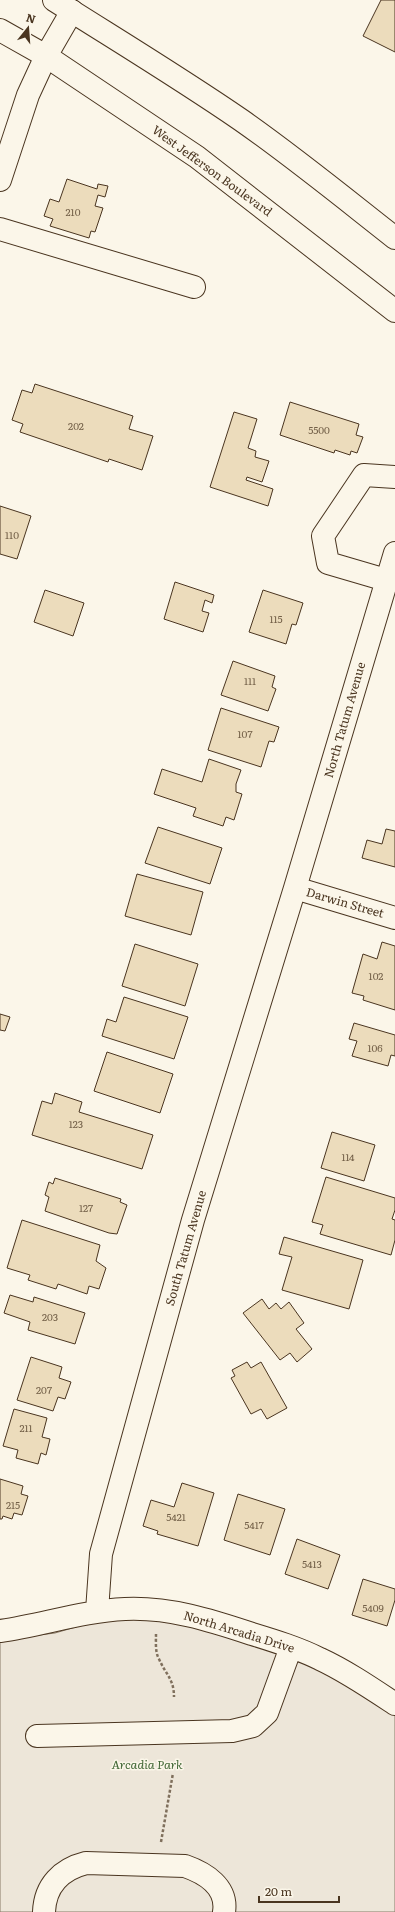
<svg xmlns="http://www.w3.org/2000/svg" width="395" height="1912" viewBox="0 0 395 1912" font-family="Literata,serif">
<rect width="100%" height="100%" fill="#fbf6e9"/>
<path fill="#ede6d9" stroke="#887966" d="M145 1615 195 1625 317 1662 395 1710V1912H0V1640L55 1633 93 1622Z"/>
<path fill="#ecdcbc" stroke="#4a3520" d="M381 0H395V52L363 36Z
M67 179 97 189 98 184 108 186 105 197 98 195 95 206 103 208 95 232 91 231 89 238 50 226 53 219 44 216 50 199 59 202Z
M35 384 133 416 129 429 153 436 142 470 109 459 108 462 20 432 23 424 12 420 22 390 32 393Z
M290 402 359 424 356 435 363 437 357 453 351 451 350 455 335 450 334 453 280 435Z
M234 412 257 419 248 448 256 451 255 457 269 461 262 482 247 477 246 480 273 489 268 506 210 487Z
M0 506 31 516 17 559 0 554Z
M175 582 214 595 212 603 205 600 202 611 209 613 203 632 164 619Z
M45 590 84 603 73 636 34 622Z
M263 590 303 603 296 625 292 624 286 644 249 632Z
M233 661 275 676 272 687 276 689 268 711 221 695Z
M221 708 279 727 274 742 269 741 261 767 208 750Z
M209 759 241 770 236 784V792L242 794 234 820 226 817 223 826 193 816 196 808 154 794 162 769 202 782Z
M158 827 222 848 210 884 145 863Z
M386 829 395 831V867L362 858 367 840 382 844Z
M137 874 203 892 191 935 125 916Z
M382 942 395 946V1010L363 1000 364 996 352 993 363 954 377 959Z
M135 944 198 964 185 1006 122 986Z
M124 997 188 1017 174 1059 102 1036 107 1019 116 1022Z
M0 1014 10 1017 5 1031 0 1030Z
M354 1023 395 1035V1056L391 1055 388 1066 352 1056 357 1041 349 1039Z
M107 1052 173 1074 160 1113 94 1091Z
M55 1093 82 1102 79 1112 153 1135 142 1169 32 1135 42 1101 52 1104Z
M332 1132 375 1145 364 1181 321 1168Z
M326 1177 395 1198V1210L392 1219 395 1220V1240L391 1255 320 1234 323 1225 312 1222Z
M55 1178 121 1199 120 1202 127 1205 117 1234 109 1233 45 1211 49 1197 45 1195 49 1182 53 1184Z
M22 1220 100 1245 96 1261 106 1268 99 1289 89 1286 87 1294 58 1284 56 1289 28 1280 30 1275 7 1268Z
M284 1237 363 1260 349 1309 282 1290 292 1257 279 1254Z
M10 1295 33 1302 34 1297 85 1313 75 1344 28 1330 30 1322 4 1313Z
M262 1299 269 1309 276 1303 281 1309 289 1302 304 1323 296 1329 312 1349 297 1362 290 1353 280 1360 243 1313Z
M31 1357 62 1367 59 1378 71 1382 65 1399 58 1397 53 1411 17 1400Z
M247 1362 251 1368 261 1362 287 1408 267 1419 261 1409 251 1414 231 1378 235 1376 232 1370Z
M14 1409 47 1418 42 1437 50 1439 46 1455 41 1453 38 1464 16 1458 18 1450 3 1446Z
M0 1479 23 1486 21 1494 28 1496 22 1515 14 1513 12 1519 3 1516 2 1519H0Z
M182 1483 214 1493 198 1546 157 1534 158 1531 143 1526 151 1500 174 1507Z
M238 1494 285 1509 270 1555 224 1540Z
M297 1539 340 1555 328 1589 285 1574Z
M363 1579 395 1589V1600L387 1626 352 1615Z"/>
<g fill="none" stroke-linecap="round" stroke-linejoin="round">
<g stroke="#4a3520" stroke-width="24">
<path id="minor" d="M0 180 28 95 46 56 72 11
M0 229 194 287
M386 580 328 563 323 536 364 475 395 477
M295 888 395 918
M97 1611 101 1554 193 1220 295 888 395 553
M0 1631C42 1625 83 1611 125 1609 169 1607 210 1620 252 1634 275 1641 298 1648 320 1659 346 1671 371 1688 395 1704
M37 1736 232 1731 253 1726 267 1713 291 1647
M44 1912C45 1885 62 1869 86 1863L185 1866C205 1873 228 1887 224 1912"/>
</g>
<g stroke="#4a3520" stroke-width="24">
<path id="major" d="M54 0C117 40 180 78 241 120 294 157 344 198 395 238
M0 30 46 56 197 157 395 311"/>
</g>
<path stroke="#7f6f5c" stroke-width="2.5" stroke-dasharray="3 2" stroke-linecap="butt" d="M156 1634C156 1642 155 1652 159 1659 166 1675 174 1679 174 1697
M161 1842 173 1773"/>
<use href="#minor" stroke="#fbf6e9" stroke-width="22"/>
<use href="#major" stroke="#fbf6e9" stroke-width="22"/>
</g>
<g text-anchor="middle" stroke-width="3" stroke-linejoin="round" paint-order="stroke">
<g font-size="10" fill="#725f47">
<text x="73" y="216">210</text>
<text x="76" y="430">202</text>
<text x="319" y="434">5500</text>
<text x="12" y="539">110</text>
<text x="276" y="623">115</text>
<text x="250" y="685">111</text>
<text x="245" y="738">107</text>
<text x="376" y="980">102</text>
<text x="375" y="1052">106</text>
<text x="76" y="1128">123</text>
<text x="348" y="1161">114</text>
<text x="86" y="1212">127</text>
<text x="50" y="1321">203</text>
<text x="44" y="1394">207</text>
<text x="26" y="1432">211</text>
<text x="13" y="1509">215</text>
<text x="176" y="1521">5421</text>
<text x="254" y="1529">5417</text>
<text x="312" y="1568">5413</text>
<text x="373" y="1612">5409</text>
</g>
<g font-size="12" fill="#4a3520" stroke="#fbf6e9">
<text transform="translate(212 171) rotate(36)" y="4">West Jefferson Boulevard</text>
<text transform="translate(345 720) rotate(-74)" y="4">North Tatum Avenue</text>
<text transform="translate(345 903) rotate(16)" y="4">Darwin Street</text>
<text transform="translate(186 1248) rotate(-74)" y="4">South Tatum Avenue</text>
<text transform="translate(239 1632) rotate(17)" y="4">North Arcadia Drive</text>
</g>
<g font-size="12" font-style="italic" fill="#436837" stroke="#fbf6e9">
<text x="147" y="1769">Arcadia Park</text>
</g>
</g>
<g transform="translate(28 28) rotate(17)" stroke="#fbf6e9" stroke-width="3" paint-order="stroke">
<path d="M0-3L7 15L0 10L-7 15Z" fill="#4a3520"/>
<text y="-6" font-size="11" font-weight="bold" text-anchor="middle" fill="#4a3520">N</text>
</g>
<path d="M259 1896v6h80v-6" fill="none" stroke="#4a3520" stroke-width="2"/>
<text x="265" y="1896" font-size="12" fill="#4a3520" stroke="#fbf6e9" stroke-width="3" paint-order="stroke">20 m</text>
</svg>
